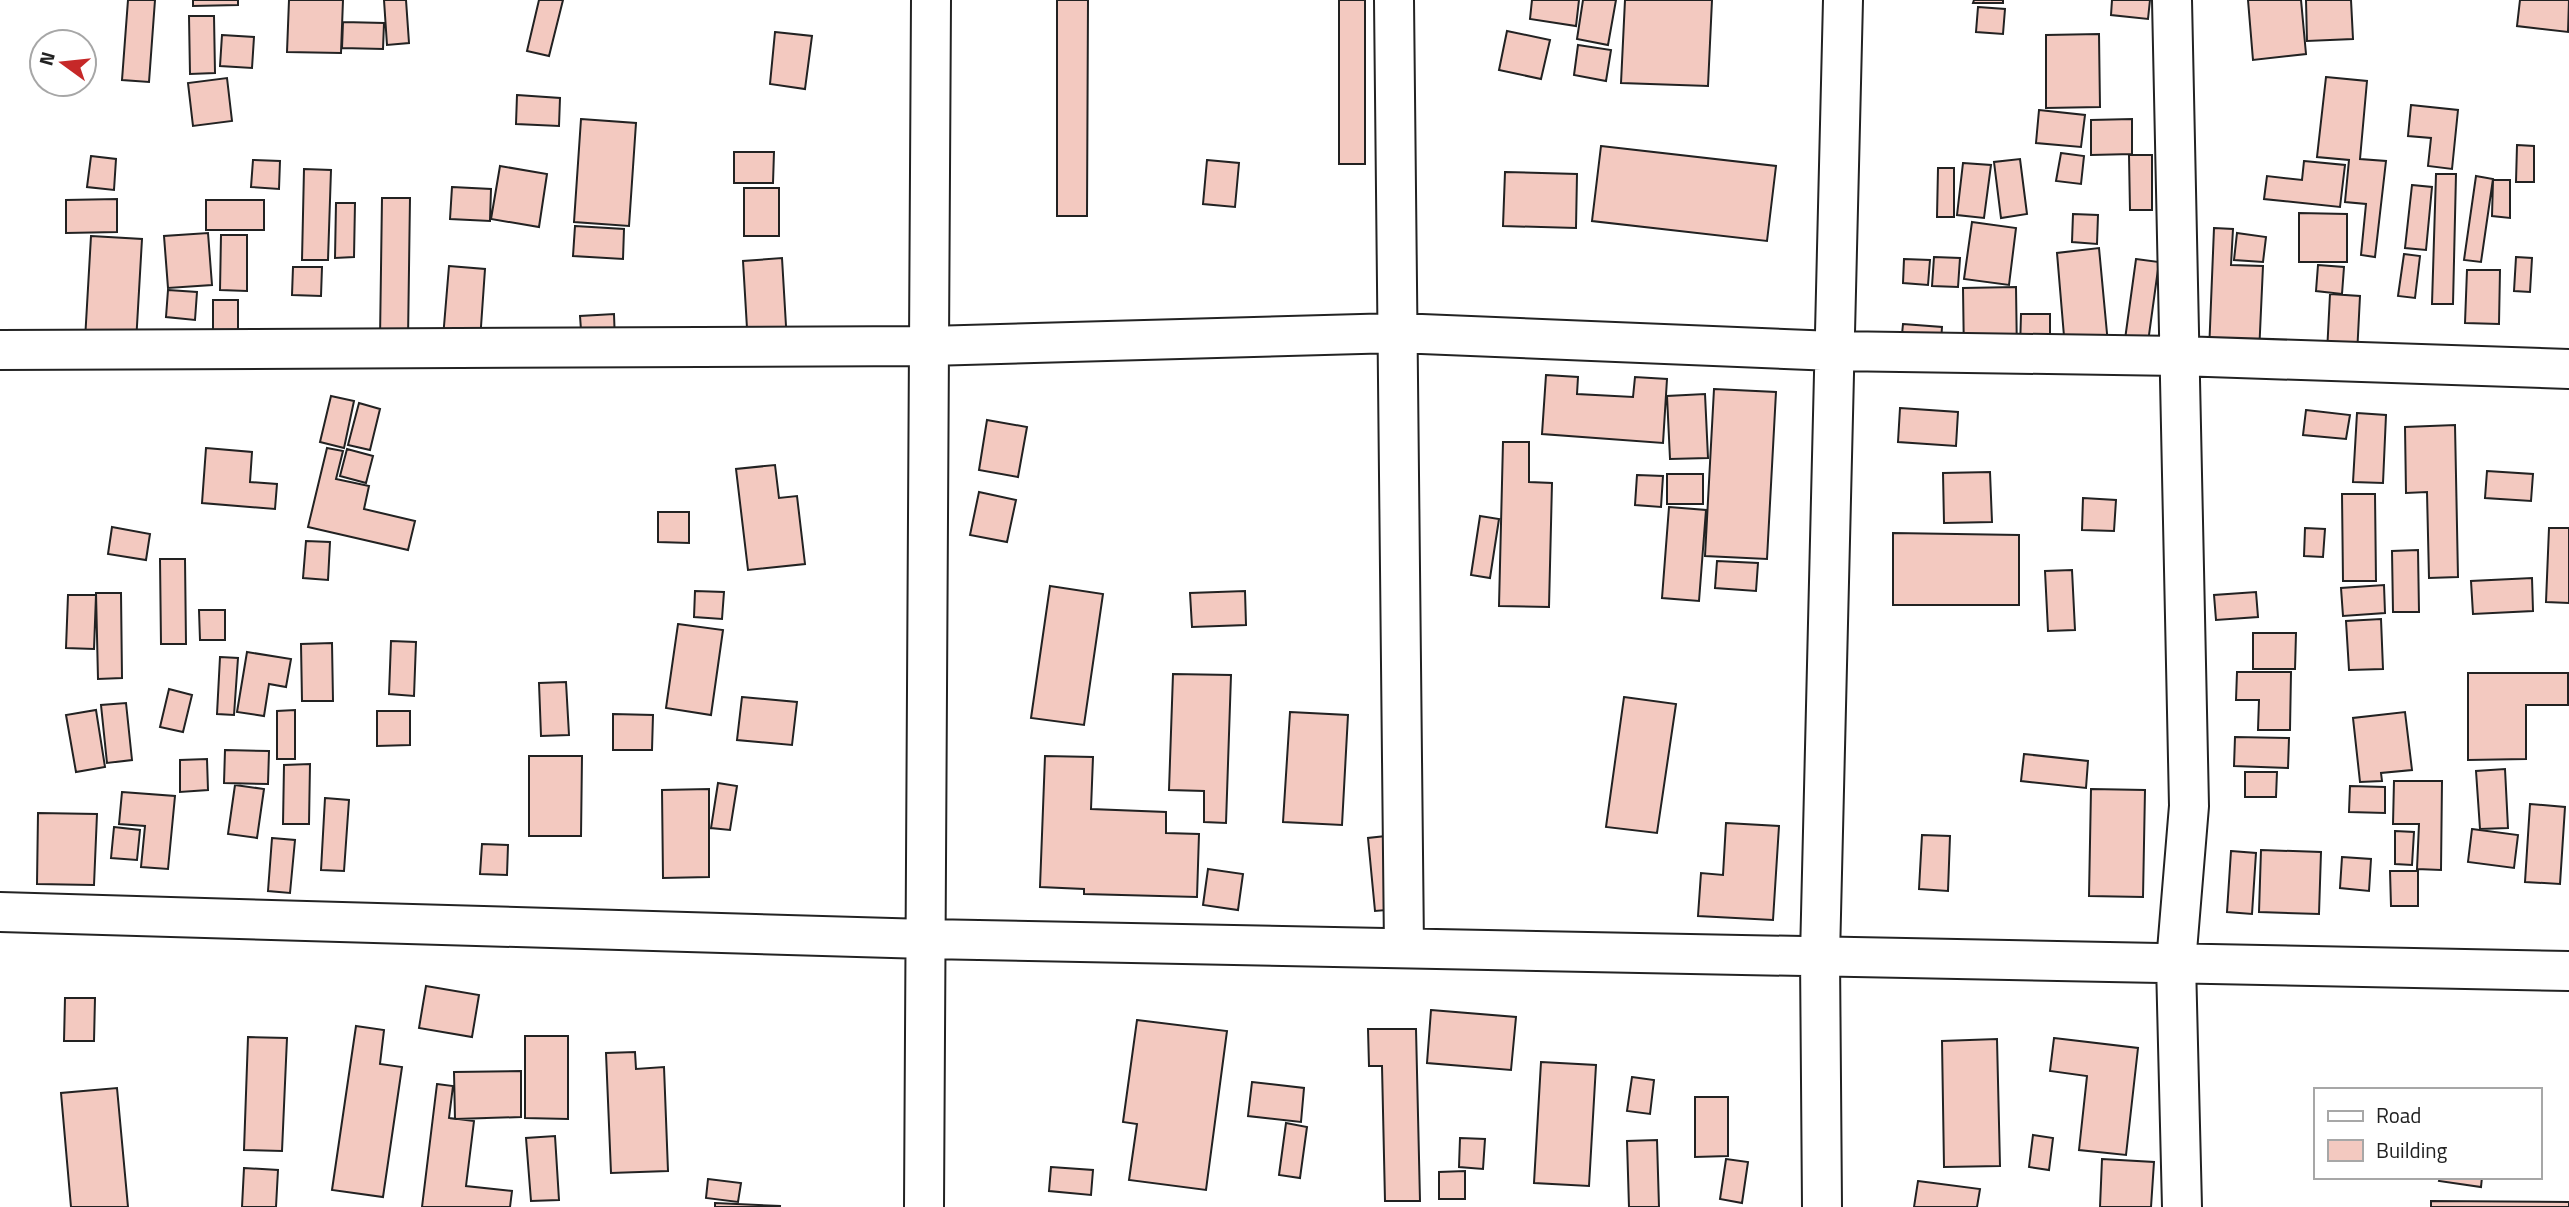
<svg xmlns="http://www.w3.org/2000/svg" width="2569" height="1207" viewBox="0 0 2569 1207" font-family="'Titillium Web',sans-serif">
<rect width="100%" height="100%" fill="#fff"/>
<path fill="#f3c9c0" stroke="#222" stroke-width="2" d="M128 0H155L149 82 122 80Z
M193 0H238V5L193 6Z
M289 0H343L341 53 287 52Z
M384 0H406L409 43 387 45Z
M539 0H563L549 56 527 51Z
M1057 0H1088L1087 216H1057Z
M1339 0H1365V164H1339Z
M1532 0H1579L1576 26 1530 19Z
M1583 0H1616L1608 45 1577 39Z
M1625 0H1712L1708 86 1621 83Z
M1974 0H2003V3H1973Z
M2112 0H2150L2148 19 2111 15Z
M2248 0H2301L2306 54 2253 60Z
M2306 0H2351L2353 39 2307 41Z
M2520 0H2569L2568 32 2517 26Z
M1978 7 2005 9 2003 34 1976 32Z
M189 16H214L215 73 190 74Z
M343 22 384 23 383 49 342 48Z
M1507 31 1550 40 1541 79 1499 70Z
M775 32 812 36 805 89 770 84Z
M2099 34 2100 107 2046 108V35Z
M222 35 254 37 252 68 220 66Z
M1578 45 1611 50 1606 81 1574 75Z
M2326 77 2367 81 2360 159 2386 161 2375 257 2361 255 2366 204 2345 202 2349 160 2317 157Z
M227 78 232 121 193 126 188 83Z
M517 95 560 98 559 126 516 124Z
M2411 105 2458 110 2452 169 2428 166 2431 138 2408 136Z
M2039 110 2085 115 2081 147 2036 143Z
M581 119 636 123 629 226 574 222Z
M2132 119V154L2091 155V120Z
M2517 145 2534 146V182H2516Z
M1601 146 1776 166 1767 241 1592 221Z
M734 152H774L773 183H734Z
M2061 153 2084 156 2081 184 2056 181Z
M2129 155H2152V210H2130Z
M91 156 116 159 114 190 87 187Z
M2020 159 2027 214 2001 218 1994 162Z
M253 160 280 161 279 189 251 187Z
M1207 160 1239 163 1235 207 1203 204Z
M2304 161 2345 165 2340 207 2264 199 2267 176 2302 180Z
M1963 163 1991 165 1984 218 1957 215Z
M500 166 547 174 539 227 491 219Z
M1938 168H1954V217H1937Z
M304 169 331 170 328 260H302Z
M1505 172 1577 174 1576 228 1503 226Z
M2436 174H2456L2453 304H2432Z
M2476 176 2493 179 2481 262 2464 260Z
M2493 180H2510V218L2492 216Z
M2412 185 2432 187 2426 250 2405 248Z
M452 187 491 189 490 221 450 219Z
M744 188H779V236H744Z
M382 198H410L408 339H380Z
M117 199V232L66 233V200Z
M206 200H264V230H206Z
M336 203H355L354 257 335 258Z
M2299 213 2347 214V262H2299Z
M2073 214 2098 215 2097 244 2072 242Z
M1972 222 2016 228 2009 285 1964 279Z
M575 226 624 229 623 259 573 256Z
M2214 228 2233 229 2231 265 2263 266 2259 354 2209 352Z
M208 233 212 285 168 288 164 236Z
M2237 233 2266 237 2263 262 2234 260Z
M221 235H247V291L220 290Z
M91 236 142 239 136 343 85 340Z
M2099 248 2108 344 2065 348 2057 253Z
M2404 254 2420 256 2415 298 2398 296Z
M1934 257 1960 258 1958 287 1932 286Z
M2516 257 2532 258 2530 292 2514 291Z
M782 258 787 343 748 345 743 261Z
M1904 259 1930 260 1928 285 1903 283Z
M2136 259 2159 262 2146 357 2123 354Z
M2318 265 2344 267 2342 294 2316 291Z
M449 266 485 269 480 341 443 338Z
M293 267H322L321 296 292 295Z
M2467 270H2500L2499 324 2465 323Z
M2016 287 2017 357 1964 358 1963 288Z
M168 290 197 292 195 320 166 317Z
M2330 294 2360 296 2357 355 2327 353Z
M213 300H238V339L213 340Z
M614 314 615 343 582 344 580 316Z
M2021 314H2050V349H2020Z
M1903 324 1942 327 1940 358 1900 355Z
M1546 375 1578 377 1577 394 1633 397 1635 377 1667 379 1663 443 1542 434Z
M1714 389 1776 392 1767 559 1705 556Z
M1705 394 1708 458 1670 459 1667 396Z
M331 396 354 401 344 448 320 442Z
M359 403 380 409 370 450 348 445Z
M1900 408 1958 412 1956 446 1898 442Z
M2306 410 2350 415 2346 439 2303 435Z
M2357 413 2386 415 2383 483 2353 482Z
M987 420 1027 427 1018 477 979 470Z
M2455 425 2458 577 2429 578 2427 492 2406 493 2405 427Z
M1503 442H1529V482L1552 483 1549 607 1499 606Z
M206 448 252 452 250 482 277 484 275 509 202 503Z
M327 448 343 451 336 479 369 486 364 509 415 521 408 550 308 527Z
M347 449 373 456 366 483 340 476Z
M775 465 779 498 797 496 805 564 748 570 736 469Z
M2487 471 2533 474 2531 501 2485 498Z
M1990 472 1992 522 1944 523 1943 473Z
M1667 474H1703V504H1667Z
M1637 475 1663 476 1661 507 1635 505Z
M979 492 1016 500 1007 542 970 535Z
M2342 494H2375L2376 581H2343Z
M2083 498 2116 500 2114 531 2082 530Z
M1669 507 1706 510 1699 601 1662 598Z
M658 512H689V543L658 542Z
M1480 516 1499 519 1490 578 1471 575Z
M112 527 150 534 146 560 108 554Z
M2305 528 2325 529 2323 557 2304 556Z
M2549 528H2569V603L2546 602Z
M1893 533 2019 535V605H1893Z
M306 541 330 542 328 580 303 578Z
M2418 550 2419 612H2393L2392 551Z
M160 559H185L186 644H161Z
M1717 561 1758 563 1756 591 1715 588Z
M2072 570 2075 630 2048 631 2045 571Z
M2532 578 2533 611 2473 614 2471 581Z
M2384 585 2385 613 2343 616 2341 588Z
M1050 586 1103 594 1084 725 1031 718Z
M695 591 724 592 722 619 694 617Z
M1245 591 1246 625 1192 627 1190 593Z
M2256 592 2258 617 2216 620 2214 595Z
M96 593H121L122 678 98 679Z
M68 595H96L94 649 66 648Z
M199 610H225V640H200Z
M2381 619 2383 669 2349 670 2346 621Z
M678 624 723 630 711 715 666 708Z
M2253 633H2296L2295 669H2253Z
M391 641 416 642 414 696 389 694Z
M332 643 333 701H302L301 644Z
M247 652 291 659 286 687 269 684 264 716 237 712Z
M220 657 238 658 234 715 217 714Z
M2237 672H2291L2290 730H2258L2259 700H2236Z
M2468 673H2568V705H2526V759L2468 760Z
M1173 674 1231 675 1226 823 1204 822V791L1169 790Z
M566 682 569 735 541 736 539 683Z
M566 682 569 735 541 736 539 683Z
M169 689 192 695 183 732 160 727Z
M742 697 797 702 792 745 737 740Z
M1624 697 1676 704 1657 833 1606 827Z
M126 703 132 760 107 763 101 705Z
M96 710 105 767 76 772 66 715Z
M295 710V759H277V711Z
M377 711H410V745L377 746Z
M1290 712 1348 715 1342 825 1283 822Z
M2405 712 2412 770 2381 773 2382 781 2360 782 2353 718Z
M613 714 653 715 652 750H613Z
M2235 737 2289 738 2288 768 2234 766Z
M225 750 269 751 268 784 224 783Z
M2024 754 2088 761 2086 788 2021 781Z
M529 756H582L581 836H529Z
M529 756H582L581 836H529Z
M1045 756 1093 757 1091 809 1166 812V833L1199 834 1197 897 1084 894V889L1040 887Z
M207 759 208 790 180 792V760Z
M310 764 309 824H283L284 765Z
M2505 769 2508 828 2480 829 2476 771Z
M2245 772H2277L2276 797H2245Z
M2394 781H2442L2441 870 2417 869 2419 824H2393Z
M718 783 737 786 730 830 711 828Z
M235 785 264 789 257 838 228 834Z
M2350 786 2385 787V813L2349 812Z
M709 789V877L663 878 662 790Z
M2091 789 2145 790 2143 897 2089 896Z
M122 792 175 796 168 869 141 867 145 826 119 824Z
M325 798 349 800 344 871 321 870Z
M2530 804 2565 807 2560 884 2525 882Z
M38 813 97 814 94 885 37 884Z
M1726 823 1779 826 1773 920 1698 916 1701 873 1723 875Z
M114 827 140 830 137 860 111 858Z
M2472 829 2518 835 2514 868 2468 862Z
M2395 831 2414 832 2412 865 2395 864Z
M1404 834 1410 908 1375 911 1368 838Z
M1922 835 1950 836 1948 891 1919 889Z
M272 838 295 840 290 893 268 891Z
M482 844 508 845 507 875 480 874Z
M2261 850 2321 852 2319 914 2259 912Z
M2231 851 2256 853 2252 914 2227 912Z
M2342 857 2371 859 2369 891 2340 888Z
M1208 869 1243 874 1238 910 1203 905Z
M2390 871H2418V906H2391Z
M426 986 479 995 472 1037 419 1028Z
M426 986 479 995 472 1037 419 1028Z
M65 998H95L94 1041H64Z
M1431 1010 1516 1017 1511 1070 1427 1063Z
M1137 1020 1227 1031 1206 1190 1129 1180 1137 1124 1123 1122Z
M356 1026 384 1030 380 1064 402 1067 383 1197 332 1190Z
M1368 1029H1416L1420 1201H1385L1382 1066H1369Z
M525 1036H568V1119L525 1118Z
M248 1037 287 1038 282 1151 244 1150Z
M2054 1038 2138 1048 2126 1155 2079 1150 2087 1076 2050 1071Z
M1997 1039 2000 1166 1944 1167 1942 1041Z
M635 1052 636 1069 664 1067 668 1171 611 1173 606 1053Z
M1541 1062 1596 1065 1589 1186 1534 1183Z
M521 1071V1117L455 1119 454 1072Z
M521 1071V1117L455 1119 454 1072Z
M1632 1077 1654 1080 1650 1114 1627 1111Z
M1252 1082 1304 1088 1301 1122 1248 1116Z
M437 1084 453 1086 449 1118 474 1121 466 1186 512 1191 510 1207H422Z
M117 1088 128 1207H71L61 1093Z
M1695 1097H1728V1156L1695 1157Z
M1286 1123 1307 1127 1300 1178 1279 1175Z
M2033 1135 2053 1138 2049 1170 2029 1167Z
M555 1136 559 1200 531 1201 526 1138Z
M1460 1138 1485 1139 1483 1169 1459 1167Z
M1657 1140 1659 1207H1629L1627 1141Z
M1726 1159 1748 1162 1742 1203 1720 1199Z
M2102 1159 2154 1162 2151 1207H2100Z
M1051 1167 1093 1170 1091 1195 1049 1191Z
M244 1168 278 1170 276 1207H242Z
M1465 1171V1199H1439V1172Z
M2440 1177H2482L2481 1187 2439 1181Z
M708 1179 741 1183 738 1202 706 1198Z
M1918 1181 1980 1189 1977 1207H1914Z
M2431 1201 2569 1202V1207H2431Z
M715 1203 781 1206 715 1207Z"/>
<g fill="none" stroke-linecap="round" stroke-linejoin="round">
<g stroke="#222" stroke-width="42">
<path id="minor" d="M1394 0 1404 948
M2172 0 2189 806 2176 963 2182 1207
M0 350 929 346 1397 333 1834 351 2179 356 2569 369
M0 912 926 939 2569 971
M924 1207 931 0
M1822 1207 1820 956 1843 0"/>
</g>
<use href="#minor" stroke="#fff" stroke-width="38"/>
</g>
<rect x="2314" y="1088" width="228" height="91" fill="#ffffff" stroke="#a7a7a7" stroke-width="2"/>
<rect x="2328" y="1111" width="35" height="10" fill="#ffffff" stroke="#a7a7a7" stroke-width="2"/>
<text x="2376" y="1123" font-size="21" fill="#222222">Road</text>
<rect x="2328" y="1140" width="35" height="21" fill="#f3c9c0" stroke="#a7a7a7" stroke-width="2"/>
<text x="2376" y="1158" font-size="21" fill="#222222">Building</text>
<g transform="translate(63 63) rotate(285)"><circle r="33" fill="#ffffff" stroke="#a7a7a7" stroke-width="2"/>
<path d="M0-5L12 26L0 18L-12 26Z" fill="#c62828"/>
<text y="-10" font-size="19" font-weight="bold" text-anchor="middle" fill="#222222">N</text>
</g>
</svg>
